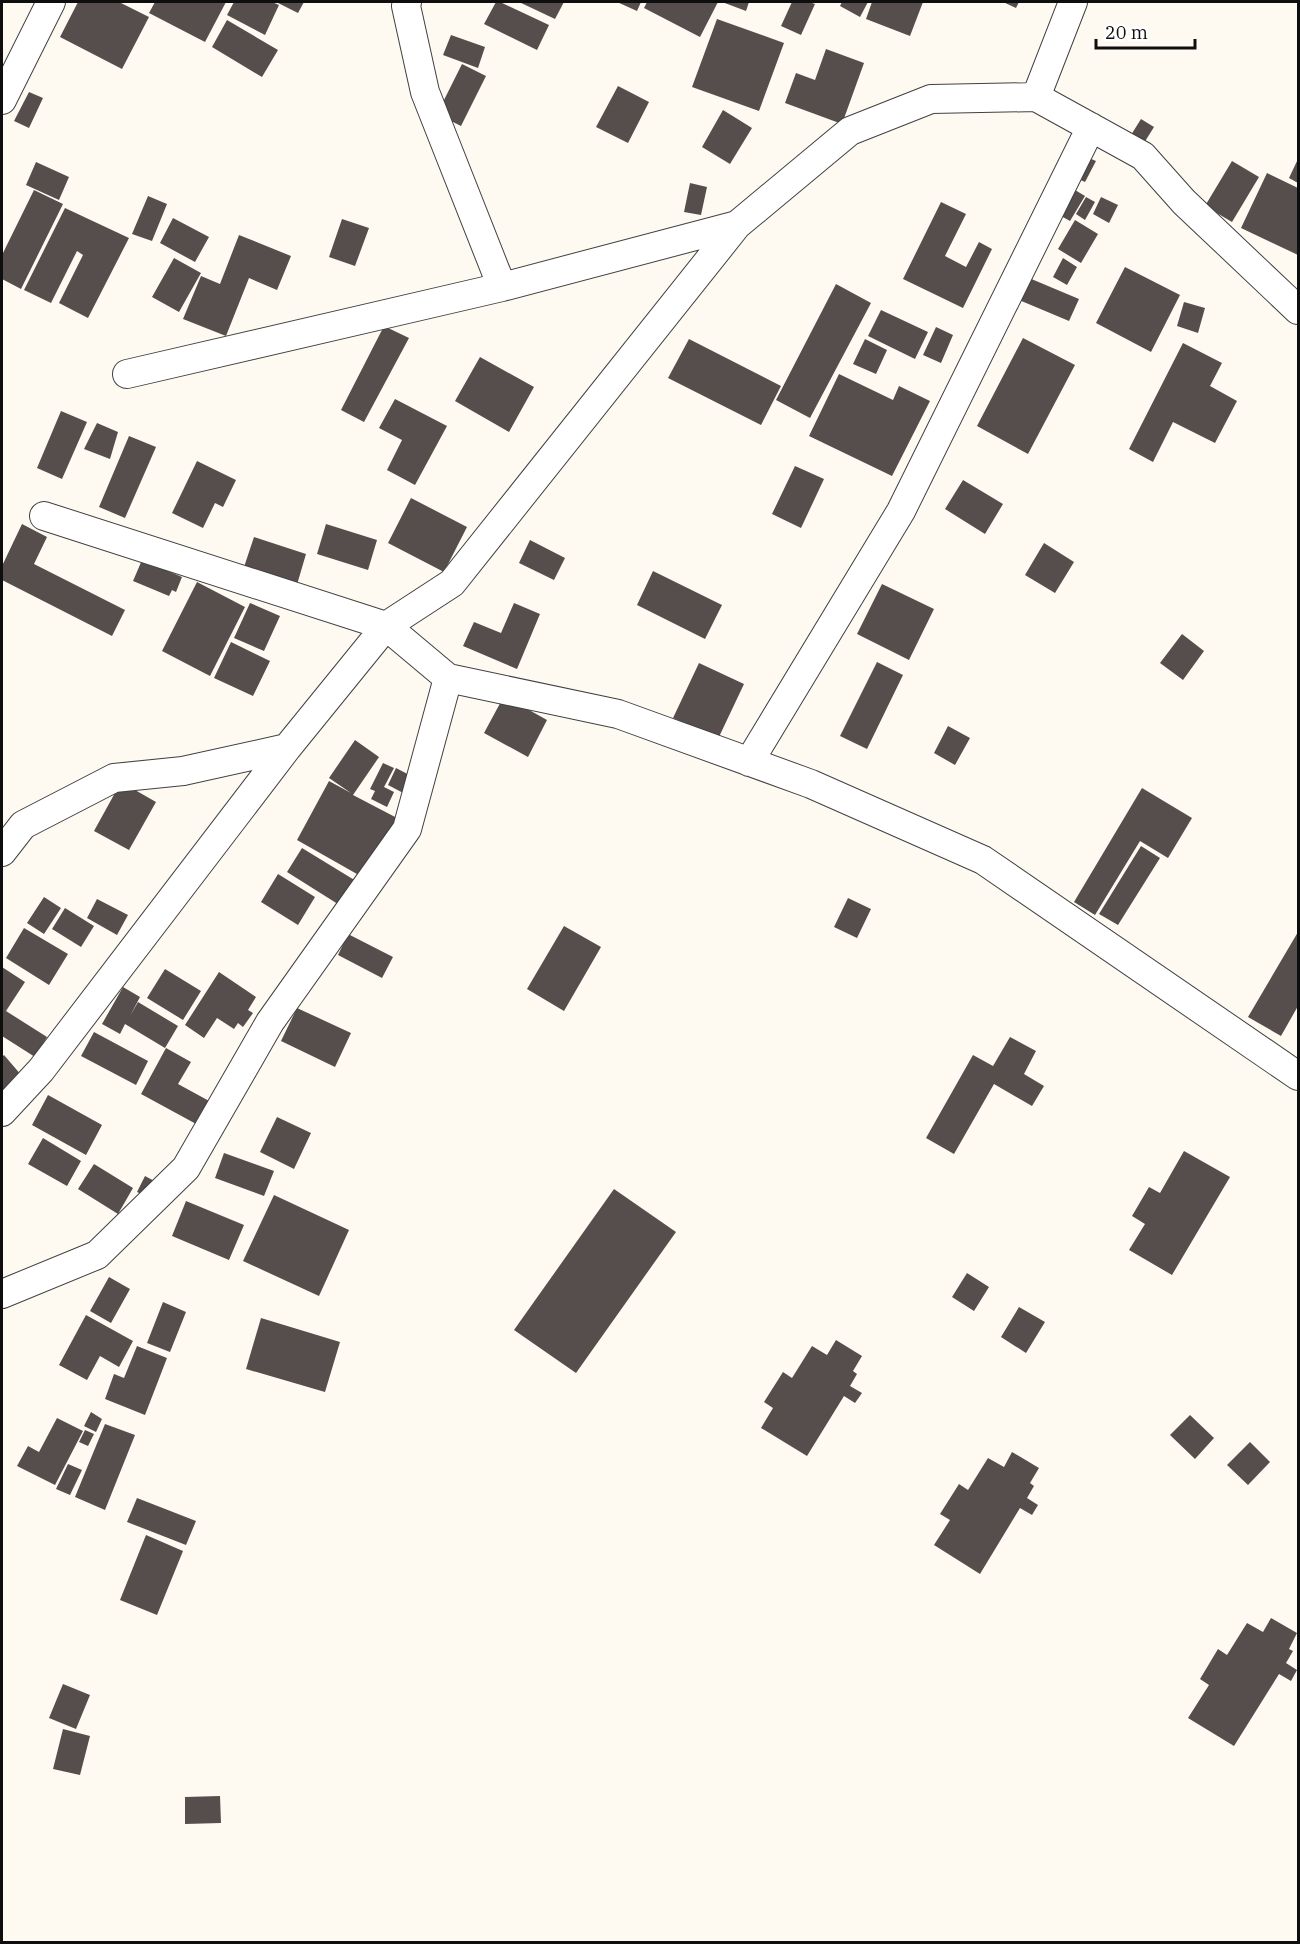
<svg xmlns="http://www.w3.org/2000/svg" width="1300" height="1944" viewBox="0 0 1300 1944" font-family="'IBM Plex Serif',serif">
<rect width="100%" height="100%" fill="#fefaf1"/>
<path fill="#564e4c" d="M78 2H119L149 17 122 69 60 37Z
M155 2 198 3 226 2 205 42 149 13Z
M234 2H272L279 5 265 35 227 15Z
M276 2H304L298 13Z
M496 2H500L549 25 537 50 484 24Z
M519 2H564L555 19Z
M617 2H641L637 11Z
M647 2H718L700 37 644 8Z
M722 2H749L746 11Z
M792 2H809L815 4 801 35 781 26Z
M842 2H868L860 17 840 6Z
M872 2H923L910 36 866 19Z
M1003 2H1019L1016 8Z
M717 19 784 43 759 111 692 87Z
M227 20 278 50 262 77 212 47Z
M451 35 485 47 478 68 443 55Z
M826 49 864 63 842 124 785 103 796 73 815 80Z
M462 64 486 76 461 126 437 114Z
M618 86 649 102 628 143 596 127Z
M29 92 43 98 29 128 14 121Z
M723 110 752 128 730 164 702 147Z
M1141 119 1154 127 1144 143 1131 135Z
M1084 156 1096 161 1085 182 1074 177Z
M1298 159V183L1289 178Z
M1232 161 1259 177 1232 222 1205 206Z
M36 162 69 177 59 200 26 185Z
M1267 173 1298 188V255L1241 228Z
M690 183 707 187 701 215 684 212Z
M34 190 63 204 21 289 2 279V255Z
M1075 190 1085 196 1070 221 1061 216Z
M148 196 167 204 152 241 132 234Z
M1086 197 1095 202 1085 220 1076 214Z
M1101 197 1118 205 1109 223 1093 214Z
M941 202 966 214 945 256 966 267 979 242 992 249 963 308 903 279Z
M65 208 129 238 88 318 59 303 83 255 77 251 51 303 24 290Z
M173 218 209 237 195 262 160 243Z
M342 219 369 228 355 266 329 257Z
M1075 220 1098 234 1081 263 1058 249Z
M239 235 291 256 277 290 249 278 226 336 183 319 201 276 220 284Z
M174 258 201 273 179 312 152 297Z
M1063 258 1077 267 1067 285 1053 277Z
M1125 267 1180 295 1151 352 1096 323Z
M1029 278 1079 299 1069 321 1019 300Z
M836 284 871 303 810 418 776 400Z
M1184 302 1205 308 1198 333 1177 326Z
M881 310 928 332 915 359 868 336Z
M384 326 409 338 364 422 341 410Z
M936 327 953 335 941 363 923 355Z
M1023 338 1075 365 1028 454 977 426Z
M689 339 781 386 761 425 668 378Z
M865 339 887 350 876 374 853 364Z
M1183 343 1222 363 1210 386 1237 401 1215 443 1173 422 1153 462 1129 449Z
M480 357 534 387 509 432 455 401Z
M839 374 893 400 899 386 930 401 892 476 809 436Z
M395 399 447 426 415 485 387 470 402 440 379 428Z
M61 411 87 422 62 479 37 468Z
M97 423 118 432 110 459 84 449Z
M129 436 156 447 125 518 99 507Z
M197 461 236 480 223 507 215 503 203 528 172 513Z
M795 466 824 479 801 528 772 514Z
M963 480 1003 504 985 534 945 509Z
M411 498 467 527 444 572 388 543Z
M22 524 47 537 34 564 125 610 112 636 2 580V566Z
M326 524 377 540 368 570 317 554Z
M254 537 306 554 296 588 243 570Z
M530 540 565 558 554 580 519 563Z
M1044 543 1074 562 1055 593 1025 575Z
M142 560 182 577 176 592 172 590 169 596 133 581Z
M653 571 722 605 705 639 637 605Z
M197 582 245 607 210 676 162 651Z
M882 584 934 609 909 660 857 634Z
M250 603 280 616 264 651 234 638Z
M514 603 540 614 517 669 463 646 474 622 501 633Z
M1182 634 1204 651 1183 680 1160 663Z
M231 642 270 661 253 696 214 678Z
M877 662 903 675 867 749 840 736Z
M699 663 744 684 718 739 673 718Z
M504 696 547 720 528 757 484 733Z
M948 726 970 738 955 765 934 753Z
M355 740 379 757 353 795 397 818 364 878 297 840 329 781 351 793 329 778Z
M383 763 394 768 384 787 394 792 387 807 371 799 375 791 370 789Z
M396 768 417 779 409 796 388 785Z
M121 782 156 802 129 850 94 831Z
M1142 788 1192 818 1168 858 1140 841 1095 915 1074 902Z
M1141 846 1160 858 1118 925 1099 914Z
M302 848 356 881 341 906 287 872Z
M278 874 315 897 298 925 261 902Z
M44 897 61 908 44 934 27 923Z
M848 898 871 909 857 938 834 927Z
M97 899 128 915 117 935 87 918Z
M65 908 94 926 81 947 52 929Z
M564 926 601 947 564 1011 527 989Z
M24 928 68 954 49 985 6 958Z
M1298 932V1006L1281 1036 1248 1017Z
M348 934 393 957 382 978 338 955Z
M2 967 25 982 6 1011 47 1037 35 1057 2 1036Z
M165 969 201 991 183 1020 147 998Z
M219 972 256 997 248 1010 253 1013 243 1027 238 1023 234 1029 217 1018 204 1038 185 1025Z
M123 987 140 997 130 1016 138 1002 178 1026 165 1048 125 1024 120 1034 102 1024Z
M297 1008 351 1033 335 1067 281 1041Z
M94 1032 148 1061 136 1085 81 1056Z
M1010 1037 1036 1051 1024 1074 1044 1086 1032 1106 994 1084 954 1154 926 1138 973 1055 993 1066Z
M166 1048 191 1062 178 1084 211 1102 198 1125 141 1094Z
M4 1055 22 1076 2 1093V1057Z
M48 1095 102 1125 86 1155 32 1125Z
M277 1117 311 1133 294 1169 260 1152Z
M43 1138 81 1161 67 1186 28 1164Z
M1184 1151 1230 1177 1172 1275 1129 1250 1145 1224 1132 1216 1149 1187 1160 1193Z
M224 1153 274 1171 264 1196 215 1178Z
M94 1164 133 1188 118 1214 78 1189Z
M145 1176 158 1183 150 1198 137 1192Z
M614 1189 676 1232 576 1373 514 1330Z
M274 1195 349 1230 319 1296 243 1261Z
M186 1201 244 1225 229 1260 172 1236Z
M967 1273 989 1287 974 1311 952 1297Z
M109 1277 130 1289 111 1323 90 1311Z
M163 1302 186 1312 170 1352 147 1343Z
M1019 1307 1045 1322 1026 1353 1001 1337Z
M86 1315 133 1341 119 1367 100 1356 87 1380 59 1365Z
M261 1318 340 1342 325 1392 246 1369Z
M836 1340 862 1356 853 1371 857 1374 850 1386 862 1393 855 1403 844 1396 807 1456 761 1428 773 1408 764 1402 783 1372 792 1378 812 1346 827 1355Z
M137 1346 167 1358 145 1415 105 1399 114 1374 124 1378Z
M91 1412 102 1419 96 1432 84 1426Z
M1190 1415 1214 1438 1195 1459 1170 1435Z
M57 1418 83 1431 55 1485 17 1466 28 1446 39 1452Z
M105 1424 135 1435 105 1510 75 1497Z
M85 1430 94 1434 88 1446 79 1442Z
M1250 1442 1270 1462 1248 1485 1227 1465Z
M1012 1452 1039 1468 1030 1483 1034 1486 1027 1498 1038 1505 1032 1515 1020 1508 980 1574 934 1545 950 1520 940 1514 959 1484 968 1490 988 1458 1004 1467Z
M68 1464 82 1470 70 1495 56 1489Z
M137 1498 196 1521 186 1545 127 1522Z
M146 1535 183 1551 157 1615 120 1600Z
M1271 1618 1297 1633 1289 1649 1293 1651 1286 1663 1297 1670 1291 1681 1279 1674 1234 1746 1188 1718 1209 1685 1200 1679 1218 1649 1227 1655 1247 1623 1263 1632Z
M63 1684 90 1695 76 1729 49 1718Z
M63 1729 90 1736 80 1775 53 1769Z
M220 1796 221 1823 185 1824V1797Z"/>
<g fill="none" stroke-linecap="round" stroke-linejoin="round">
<g stroke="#414141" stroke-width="30">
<path id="minor" d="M407 2 406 6 425 92 502 287
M1073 2 1036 97 1143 156 1184 202 1298 310
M2 100 51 2
M127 374 502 287 737 225
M44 516 386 626 448 678 618 714 811 784 983 860 1298 1076
M749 762 901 511 1091 127
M2 852 23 825 114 778 183 771 287 748
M2 1112 41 1070 287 748 386 626 452 583 737 225 850 131 931 99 1036 97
M2 1294 97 1255 186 1168 270 1022 407 829 448 678"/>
</g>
<use href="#minor" stroke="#fff" stroke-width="28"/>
</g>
<rect width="1300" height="1944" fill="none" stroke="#0e0e0e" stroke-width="6"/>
<path d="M1096 39v9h99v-9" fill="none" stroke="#0e0e0e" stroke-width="3"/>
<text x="1105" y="39" font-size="18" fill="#0e0e0e" stroke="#ffffff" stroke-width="4.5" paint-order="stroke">20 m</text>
</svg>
